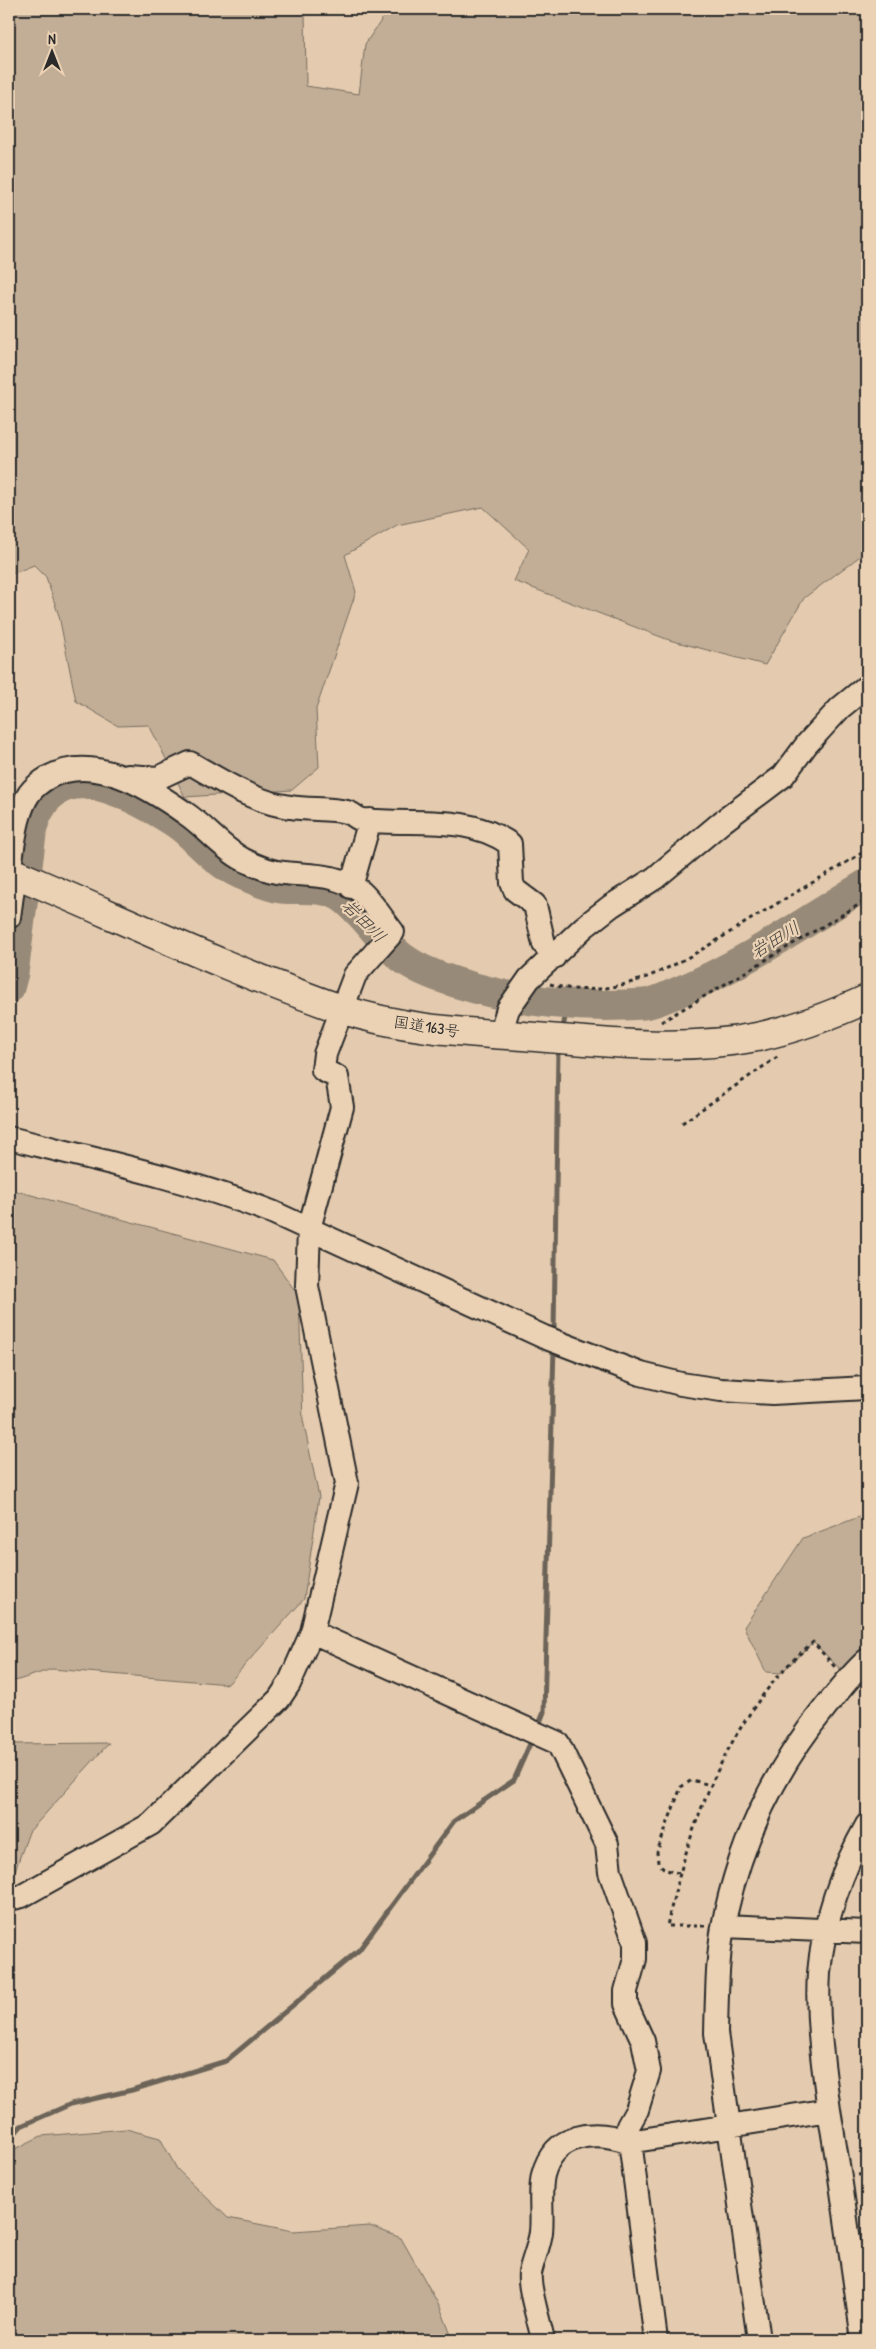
<svg xmlns="http://www.w3.org/2000/svg" width="876" height="2349" viewBox="0 0 876 2349" font-family="'Patrick Hand','Klee One',sans-serif">
<rect width="100%" height="100%" fill="#e4cbaf"/>
<filter id="ink" filterUnits="userSpaceOnUse"><feTurbulence type="fractalNoise" baseFrequency=".02" numOctaves="2"/><feDisplacementMap in="SourceGraphic" scale="10" xChannelSelector="R" yChannelSelector="G"/><feConvolveMatrix kernelMatrix="1 2 1 2 8 2 1 2 1" color-interpolation-filters="sRGB"/></filter>
<g filter="url(#ink)">
<path fill="#c2ae96" stroke="#766c60" d="M9 9H305L306 86 359 94 365 44 389 9H867V551L804 598 765 665 669 640 514 581 529 549 483 507 397 525 345 555 356 592 316 709 319 767 292 790 185 797 149 725 118 726 76 701 59 616 46 577 34 565 9 575Z
M9 1189 273 1260 299 1296 303 1420 319 1497 304 1599 228 1684 52 1669 9 1683Z
M867 1514V1651L844 1673 813 1642 781 1673 766 1672 744 1627 803 1538Z
M109 1743 29 1832 12 1879H9V1744Z
M126 2129 160 2138 177 2169 228 2218 293 2231 370 2226 401 2238 440 2307 453 2340H9V2152L41 2136Z"/>
<g fill="none" stroke-linecap="round" stroke-linejoin="round">
<path stroke="#6c6459" stroke-width="5" d="M564 1023 567 1005
M554 1334 558 1048
M538 1727 544 1712 554 1347
M9 2140 21 2126 71 2104 132 2090 226 2061 359 1950 454 1821 514 1780 533 1737"/>
<path stroke="#988a78" stroke-width="31" d="M9 988 13 973 32 827C50 769 95 779 140 802 155 810 172 819 185 830 203 846 218 864 241 874 253 879 269 887 281 888 301 890 325 885 342 897 362 911 375 933 392 949 404 961 421 970 437 976 503 1000 574 1009 644 1004 655 1003 666 997 676 993 743 965 805 922 867 884"/>
<g stroke="#2b2b2b" stroke-width="26">
<path id="minor" d="M128 776 158 778 190 763C222 781 253 802 290 807 309 810 329 808 347 812 353 813 356 819 363 820 413 826 466 813 510 844L512 883 515 890 535 905 544 944 554 957
M351 887 370 820
M9 917 15 873
M500 1035 508 1009 529 979 584 927 611 906 655 878 722 822 783 776 807 744 840 708 867 686
M9 1138C98 1160 187 1179 272 1212L544 1337 641 1374 681 1384 721 1390 772 1393 867 1388
M312 1632 558 1743 607 1844 610 1872 635 1943V1959L626 1991V2004L643 2041 649 2071 637 2110 628 2126 656 2340
M9 1899 22 1896 151 1824 279 1699 289 1684 312 1632 347 1483 307 1286 309 1229 342 1107 337 1077 323 1070 325 1054 355 975 393 932C383 920 372 901 360 891 336 873 311 876 284 873 270 872 256 866 244 860 221 848 206 827 185 813 148 787 94 753 49 777 42 781 34 787 29 794 15 815 14 847 9 871
M724 1926 867 1932
M829 2110C823 2065 816 2019 819 1973 823 1923 842 1869 867 1825
M543 2340C540 2324 528 2288 530 2273 533 2259 539 2247 541 2232 543 2214 539 2193 543 2175 554 2133 594 2129 629 2142L829 2110 840 2177 863 2340
M759 2340 716 2033C717 1992 717 1951 726 1912 743 1836 778 1765 827 1705 840 1690 852 1673 867 1660"/>
</g>
<g stroke="#2b2b2b" stroke-width="31">
<path id="highway" d="M9 871C119 917 228 970 341 1009 401 1029 462 1032 523 1036 600 1042 680 1052 757 1037 795 1029 832 1015 867 999"/>
</g>
<path stroke="#2b2b2b" stroke-width="3" stroke-dasharray="4 4" stroke-linecap="butt" d="M550 984C623 1007 695 953 753 918 791 895 829 873 867 850
M661 1022 867 900
M682 1123 780 1055
M679 1873 666 1870 658 1863 657 1852 681 1787 692 1780 710 1785
M705 1926H667C687 1835 718 1745 780 1674 790 1662 802 1652 813 1642L835 1667
M858 2175 867 2174"/>
<use href="#minor" stroke="#ecd2b4" stroke-width="22"/>
<use href="#highway" stroke="#ecd2b4" stroke-width="28"/>
</g>
</g>
<g text-anchor="middle" stroke-width="4.5" stroke-linejoin="round" paint-order="stroke">
<g font-size="16" fill="#2b2b2b" stroke="#ecd2b4">
<text transform="translate(427 1026) rotate(9)" y="6">国道163号</text>
</g>
<g font-size="18" font-style="italic" fill="#46433e" stroke="#ecd2b4">
<text transform="translate(364 921) rotate(45)" y="6">岩田川</text>
<text transform="translate(775 940) rotate(-31)" y="6">岩田川</text>
</g>
</g>
<rect width="876" height="2349" fill="none" stroke="#ecd2b4" stroke-width="30"/>
<rect x="15" y="15" width="846" height="2319" fill="none" stroke="#2b2b2b" stroke-width="2" filter="url(#ink)"/>
<g transform="translate(52 52)" stroke="#ecd2b4" stroke-width="4" paint-order="stroke">
<path d="M0-4L9 19L0 12L-9 19Z" fill="#2b2b2b"/>
<text y="-8" font-size="14" font-weight="bold" text-anchor="middle" fill="#2b2b2b">N</text>
</g>
</svg>
